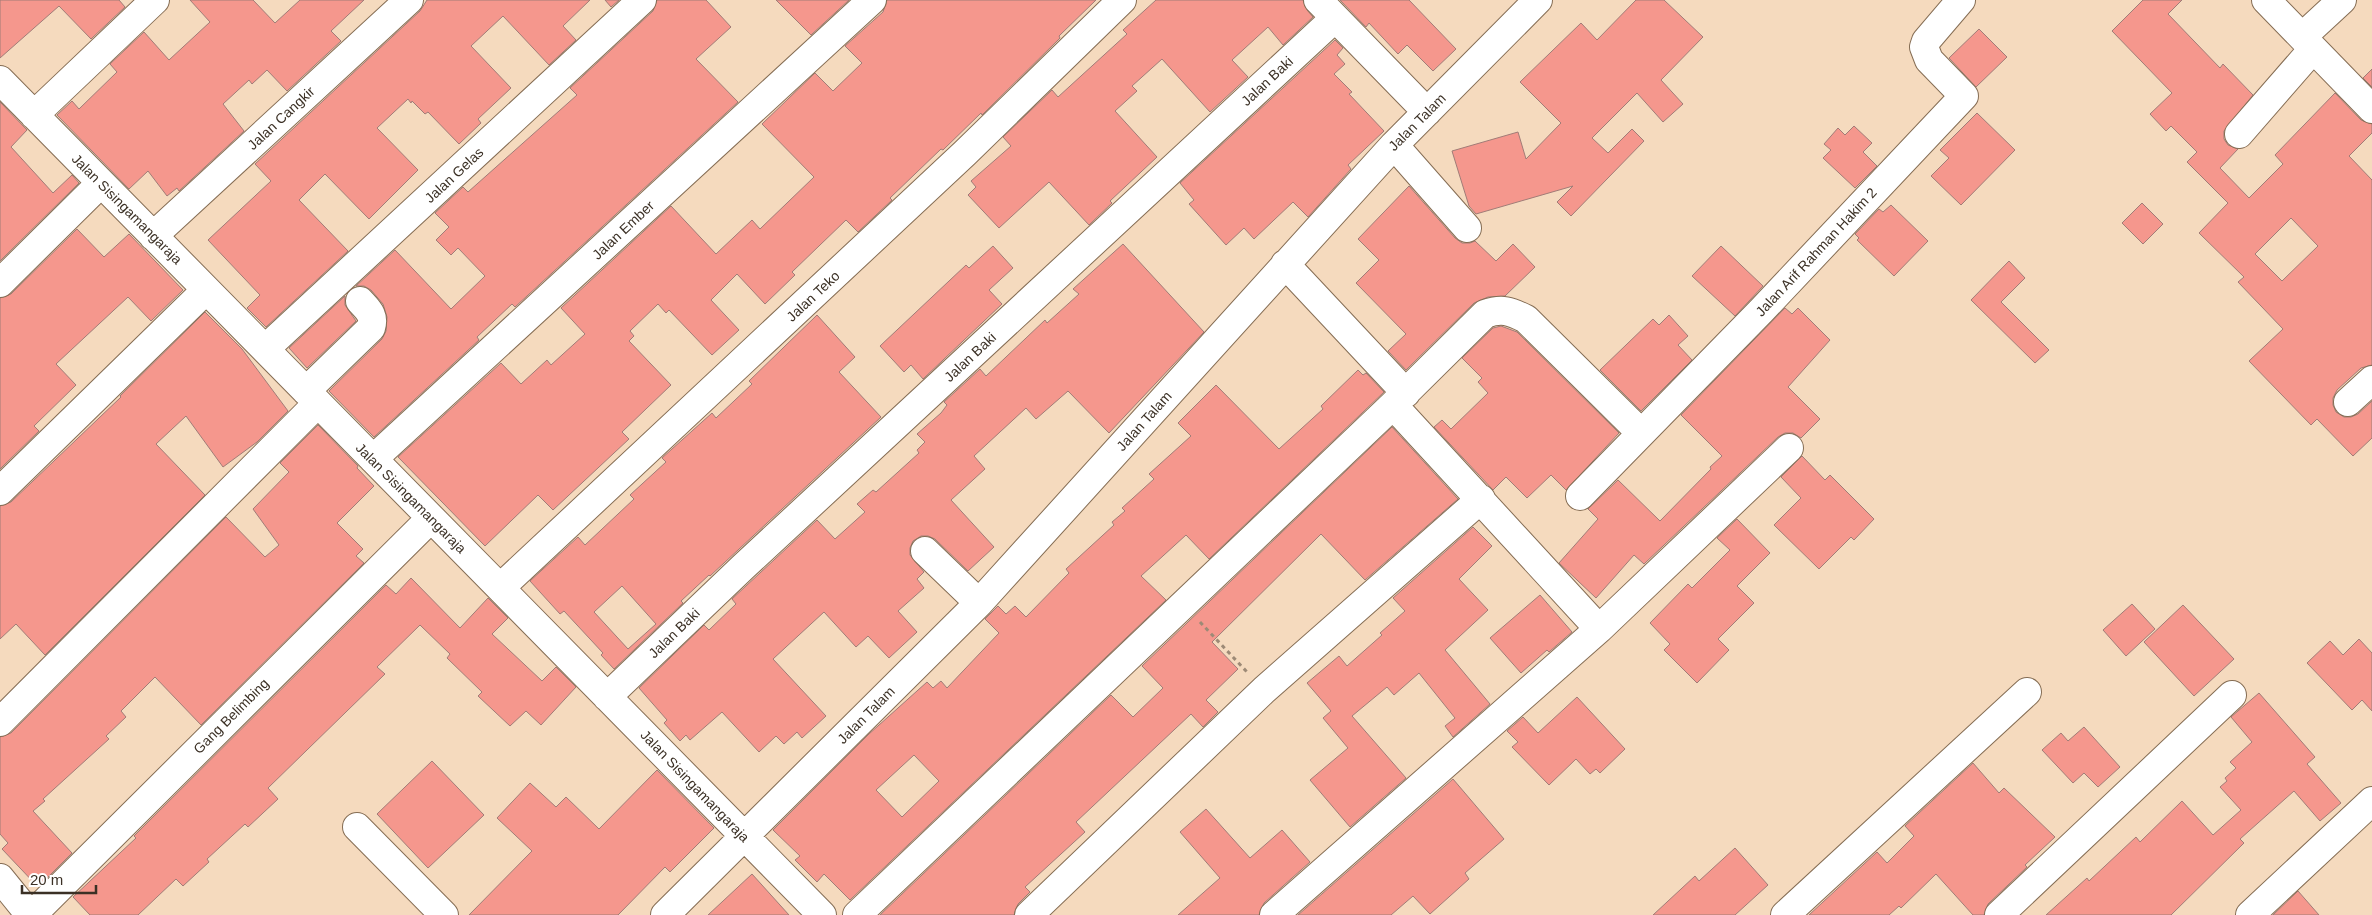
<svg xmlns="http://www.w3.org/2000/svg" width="2372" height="915" viewBox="0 0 2372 915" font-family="Arial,sans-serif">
<rect width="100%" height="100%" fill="#f5dabe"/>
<path fill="#f5978d" stroke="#a17c77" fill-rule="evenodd" d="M0 0H119L125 7 91 39 59 6 0 58Z
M190 0H253L275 23 300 0H364L331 31 341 41 287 91 267 70 252 84 249 80 223 104 244 131 179 191 177 188 167 196 148 171 129 189 57 115 72 101 79 109 117 72 110 64 144 32 169 60 210 22Z
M427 0H590L563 26 576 40 549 65 503 16 471 46 511 88 478 119 481 123 459 144 428 112 425 114 412 101 411 103 408 99 377 128 418 170 369 219 325 174 299 200 348 251 266 327 247 308 260 295 208 240 271 181 255 164 420 11Z
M605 0H619L611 7Z
M657 0H706L731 27 696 59 738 102 515 307 512 304 477 337 479 340 374 437 329 391 382 339 386 331 387 317 383 304 371 290 364 286H356L395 250 451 309 485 276 458 248 451 255 436 240 449 227 435 213 463 187 468 192 577 95 570 88 653 11Z
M776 0H849L811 35Z
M887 0H1096L1059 36 1060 38 982 115 981 113 943 150 941 149 890 198 892 200 858 232 846 220 792 272 795 275 765 304 737 274 711 300 739 330 712 355 669 310 666 313 658 304 630 331 634 336 629 341 671 385 622 432 629 439 553 510 538 495 485 546 398 457 501 363 521 384 547 360 551 365 585 334 561 308 671 206 716 254 752 220 760 229 814 177 762 124 815 73 833 91 862 63 845 46 883 12Z
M1156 0H1303L1307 10 1313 17 1283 45 1268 27 1232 60 1248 77 1210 112 1162 59 1132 86 1137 91 1115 111 1157 157 1110 201 1112 203 1089 225 1049 182 999 228 968 195 976 187 971 181 1011 146 1003 137 1052 90 1058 97 1127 34 1123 30Z
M1340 0H1409L1456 49 1433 71 1407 45 1398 54 1369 23 1366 27Z
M1636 0H1664L1703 37 1661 80 1683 104 1663 122 1637 93 1592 138 1608 153 1632 129 1644 141 1571 216 1557 202 1573 186 1476 214 1469 206 1452 151 1518 132 1526 159 1561 123 1520 82 1581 23 1597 40Z
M2143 0H2182L2168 14 2220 68 2223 64 2253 95 2224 131V139L2228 145 2238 149 2220 168 2249 198 2283 164 2275 155 2335 93 2361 120 2372 124V133L2349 156 2372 180V365L2361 368 2337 390 2333 398V405L2336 412 2344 417H2351L2358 414 2372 401V438L2353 456 2317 419 2311 425 2249 361 2283 329 2238 282 2244 277 2199 233 2228 203 2187 162 2197 152 2171 126 2166 131 2150 114 2172 93 2112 31ZM2291 218 2318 246 2282 281 2255 254Z
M1979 29 2007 57 1976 87 1949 58Z
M1335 40 1343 48 1337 55 1345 64 1334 74 1352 92 1349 94 1384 131 1348 165 1351 169 1308 217 1293 202 1254 239 1244 228 1226 245 1189 204 1194 200 1180 183Z
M2372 69V87L2363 78Z
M0 102 27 130 11 147 53 193 72 175 79 183 0 261Z
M1977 113 2015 150 1961 205 1931 176 1949 158 1940 150Z
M1854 126 1872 143 1863 152 1877 166 1855 188 1823 158 1831 150 1824 144 1838 128 1845 135Z
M1409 186 1455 238 1462 243H1470L1475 241 1496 261 1513 244 1535 267 1505 296 1488 297 1474 303 1406 370 1388 351 1406 334 1356 283 1379 260 1358 239Z
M2142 203 2163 224 2143 244 2122 223Z
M1891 205 1928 241 1894 276 1857 240 1859 238 1855 234 1879 209 1883 212Z
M77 229 104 257 129 234 183 290 151 321 128 297 56 364 76 385 34 426 39 431 0 469V298L11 294Z
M1123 244 1204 332 1109 433 1068 391 1036 419 1026 408 974 456 985 469 951 500 994 547 968 571 935 539 928 536H921L913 541 910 548V555L924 572 917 579 924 588 898 611 917 632 889 658 868 636 856 647 824 612 773 659 826 716 802 738 797 732 784 744 776 736 759 752 722 712 690 740 686 735 680 741 664 723 667 720 639 688 704 625 709 630 736 604 732 599 817 520 835 539 865 512 857 504 873 490 876 492 919 453 917 450 925 442 917 434 941 413 947 405 944 402 980 369 986 376 1045 320 1047 323 1079 294 1073 289Z
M993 246 1013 268 989 290 1002 304 923 379 911 365 904 372 880 346 966 265 969 268Z
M1721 246 1763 286 1735 316 1692 276Z
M2009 261 2025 278 2001 302 2049 350 2035 363 1971 300Z
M345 296V305L356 321 307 368 289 348Z
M1785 308 1792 314 1798 308 1830 340 1788 387 1820 419 1801 438 1793 433H1785L1778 437 1644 564 1634 555 1596 598 1559 563 1598 519 1588 509 1618 480 1660 521 1711 469 1710 467 1722 456 1681 415Z
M205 312 242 349 288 411 257 442 223 467 186 416 156 444 205 495 45 655 16 624 0 639V506L11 502 121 397 120 396Z
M817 315 855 357 839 372 881 417 710 576 709 575 681 601 683 603 614 669 601 655 603 653 564 611 560 614 530 581 578 537 585 545 634 499 630 495 666 462 662 458 712 413 716 418 752 384 749 381ZM622 586 656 624 628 649 594 612Z
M1669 315 1688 336 1678 345 1692 360 1641 411 1600 370 1653 319 1659 325Z
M1501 326 1517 332 1619 433 1566 490 1551 475 1527 498 1506 477 1493 490 1434 427 1442 420 1451 429 1488 393 1478 382 1482 378 1462 358 1493 328Z
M1358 370 1363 375 1366 373 1384 392 1209 559 1186 535 1141 576 1166 600 850 900 824 874 817 882 795 860 800 856 773 830 869 734 927 682 933 688 941 681 947 688 999 633 985 619 998 606 1006 614 1015 606 1026 617 1069 573 1066 569 1114 525 1112 522 1125 511 1122 508 1154 479 1149 474 1191 436 1178 423 1216 385 1279 449 1323 409 1321 406ZM914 755 939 781 902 817 876 790Z
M318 425 358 466 357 468 374 486 337 523 363 549 356 556 364 563 201 725 155 677 121 711 126 717 106 736 109 739 43 799 45 801 33 811 72 853 38 887 2 849 8 843 0 834V737L11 733 226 517 265 557 279 545 253 509 289 472 280 463Z
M1392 427 1458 499 1365 580 1321 534 1212 642 1238 669 1206 700 1218 712 1203 727 1191 714 1076 822 1085 832 1025 887 1030 892 1018 904 1014 915H880L1111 695 1133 717 1163 688 1142 666Z
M1802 456 1825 480 1830 475 1874 519 1854 540 1851 537 1819 569 1774 525 1801 498 1781 477Z
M1737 519 1770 553 1737 586 1754 603 1718 639 1729 650 1697 683 1664 650 1670 644 1650 623 1688 584 1692 588 1730 550 1717 538Z
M1473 527 1492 546 1459 579 1488 610 1445 650 1490 704 1453 737 1445 726 1455 718 1419 673 1394 695 1387 687 1352 716 1406 778 1350 827 1310 780 1348 748 1323 718 1331 711 1307 683 1339 656 1347 666 1382 635 1380 633 1405 611 1393 598Z
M411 578 460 628 488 598 508 618 492 634 542 681 556 667 576 687 541 725 526 711 510 726 478 696 482 692 447 658 450 654 420 625 377 667 385 674 268 788 278 799 248 827 245 824 207 859 209 862 183 886 176 879 138 915H90L73 897 136 838 134 836 386 585 396 594Z
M1540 595 1572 632 1549 652 1547 650 1521 673 1490 638Z
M2132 604 2155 629 2126 656 2103 630Z
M2183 605 2234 659 2194 696 2144 642Z
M2359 639 2372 653V711L2362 700 2352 710 2307 663 2330 641 2343 655Z
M2259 693 2315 757 2307 764 2341 803 2320 821 2294 791 2240 839 2244 843 2171 915H2046L2087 878 2089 881 2136 837 2140 842 2182 801 2213 835 2241 810 2220 787 2227 781 2225 778 2236 768 2230 762 2252 742 2231 717Z
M1577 697 1625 749 1600 773 1596 769 1590 774 1576 759 1549 785 1512 747 1518 742 1507 731 1523 717 1538 733Z
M2084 727 2120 767 2098 787 2084 773 2073 783 2042 750 2061 733 2068 741Z
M432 761 484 815 428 868 377 814Z
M1973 763 1999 793 2004 788 2055 837 2025 865 2027 867 1988 904 1984 915H1973L1936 874 1901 908 1899 906 1889 915H1809L1877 852 1887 863 1914 836 1905 826Z
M657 770 714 828 670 872 665 867 618 915H469L532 851 497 818 530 783 556 807 566 797 599 829Z
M1453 779 1504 839 1465 873 1469 879 1430 914 1413 896 1391 915H1298Z
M1206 809 1250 858 1282 830 1310 862 1264 903 1259 915H1178L1220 878 1180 832Z
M1735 848 1768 885 1735 915H1653L1695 876 1699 881Z
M752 874 789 915H708Z
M2298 891 2319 915H2273Z"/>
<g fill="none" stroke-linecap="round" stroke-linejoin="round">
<g stroke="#856d54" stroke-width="30">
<path id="minor" d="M1318 0 1427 112
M2266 0 2372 109
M2302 37 2342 0
M0 80 822 915
M34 115 155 0
M2239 134 2313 49
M1394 145 1467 228
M153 236 409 0
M1285 264 1406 393
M0 283 101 183
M265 349 642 0
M306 391 371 328C375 315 368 310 360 301
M2348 402 2372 380
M1393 405 1599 629
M373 459 872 0
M0 491 206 290
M1580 496 1761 311 1964 96 1929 60 1924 47 1926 41 1961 0
M925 551 979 603
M500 588 965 153 1122 0
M607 697 743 567 1335 18
M0 722 318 403
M357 827 444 915
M0 878 30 915
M32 915 431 518
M665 915 979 603 1394 145 1538 0
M857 915 1393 405 1485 314C1502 308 1510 311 1526 319L1640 432
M1029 915 1264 690 1481 499
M1274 915 1599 629 1789 448
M1785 915 2027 692
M1999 915 2232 695
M2250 915 2372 801"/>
</g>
<path stroke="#9d8a76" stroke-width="3" stroke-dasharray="4 4" stroke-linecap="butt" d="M1200 622 1247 672"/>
<use href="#minor" stroke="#fff" stroke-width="28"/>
</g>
<g text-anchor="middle" stroke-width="4" stroke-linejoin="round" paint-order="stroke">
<g font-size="14" fill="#3b3025" stroke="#fff">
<text transform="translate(1267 81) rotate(-43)" y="5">Jalan Baki</text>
<text transform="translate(281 118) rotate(-43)" y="5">Jalan Cangkir</text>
<text transform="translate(1417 122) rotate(-45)" y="5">Jalan Talam</text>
<text transform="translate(454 175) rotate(-43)" y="5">Jalan Gelas</text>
<text transform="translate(127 209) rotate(45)" y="5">Jalan Sisingamangaraja</text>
<text transform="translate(623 230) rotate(-43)" y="5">Jalan Ember</text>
<text transform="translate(1816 252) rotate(-47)" y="5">Jalan Arif Rahman Hakim 2</text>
<text transform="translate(813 296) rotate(-43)" y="5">Jalan Teko</text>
<text transform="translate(970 357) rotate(-43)" y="5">Jalan Baki</text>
<text transform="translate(1144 421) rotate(-48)" y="5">Jalan Talam</text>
<text transform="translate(411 498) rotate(45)" y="5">Jalan Sisingamangaraja</text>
<text transform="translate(674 633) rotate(-44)" y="5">Jalan Baki</text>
<text transform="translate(866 715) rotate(-45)" y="5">Jalan Talam</text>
<text transform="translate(231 716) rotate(-45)" y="5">Gang Belimbing</text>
<text transform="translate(695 786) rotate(46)" y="5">Jalan Sisingamangaraja</text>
</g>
</g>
<path d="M22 885v8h74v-8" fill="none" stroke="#3b3025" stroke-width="2.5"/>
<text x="30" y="885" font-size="15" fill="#3b3025" stroke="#ffffff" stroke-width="4" paint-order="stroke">20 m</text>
</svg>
